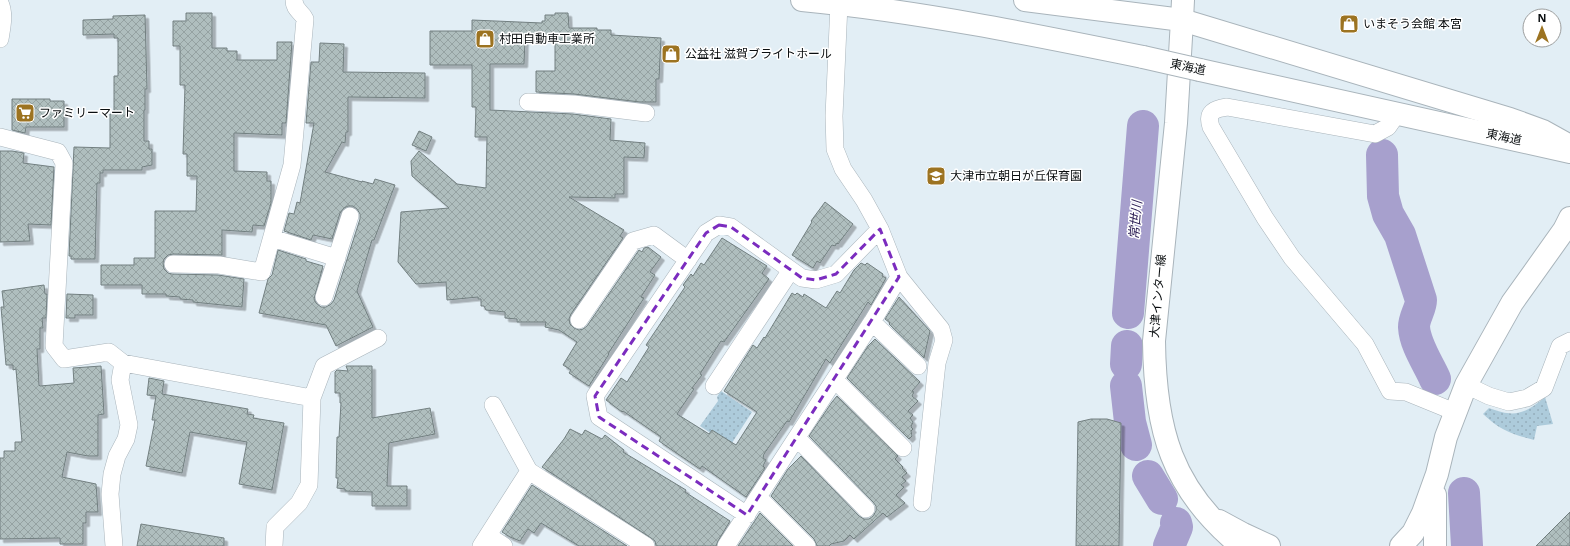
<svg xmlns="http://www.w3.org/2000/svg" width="1570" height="546" viewBox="0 0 1570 546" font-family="'Noto Sans','Noto Sans JP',sans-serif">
<defs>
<pattern id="park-dots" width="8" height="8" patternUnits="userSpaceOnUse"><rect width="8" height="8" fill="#adcbdb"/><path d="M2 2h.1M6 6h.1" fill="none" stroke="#94adbb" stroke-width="1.8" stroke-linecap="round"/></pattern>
<pattern id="building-cross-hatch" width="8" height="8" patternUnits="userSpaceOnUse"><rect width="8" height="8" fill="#afbebe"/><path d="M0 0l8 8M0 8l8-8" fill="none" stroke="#95a2a2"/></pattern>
<filter id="shadow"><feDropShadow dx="3.5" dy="3.5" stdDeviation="0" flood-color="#0004"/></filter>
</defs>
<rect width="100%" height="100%" fill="#e2eef5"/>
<path fill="url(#park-dots)" d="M721 391 752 412 730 446 700 426 718 401 717 397Z
M1545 397 1553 424 1537 426 1534 440C1511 434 1500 430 1483 414L1489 408C1515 418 1525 414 1545 397Z"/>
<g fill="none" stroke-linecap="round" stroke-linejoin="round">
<path stroke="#a7a0cd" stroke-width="32" d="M1382 155 1383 196 1388 214 1400 235 1421 300C1421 309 1414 317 1414 327 1415 345 1428 363 1435 379
M1128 313 1143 126
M1126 364 1127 346
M1126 386 1130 422 1136 445
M1148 476 1162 499
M1464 493 1467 546
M1169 546 1177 527 1176 523"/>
</g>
<path fill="url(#building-cross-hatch)" stroke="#727f80" filter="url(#shadow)" d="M186 13H212V48H227V51H237V60H277V42H292L286 123H282V135L234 133V171L267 172V181H271V203L264 226 253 225 252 232 222 230V255L173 254 168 255 164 259 163 263 164 269 168 273 172 274 218 275 244 279 242 307 193 302V300L180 299V297L166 296V294H142V285H101V265H134V258H155V211H196L197 176H187V154H183L185 85H180V46H173V21H186Z
M555 13H568L569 28H597V30H611V35L661 38 659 79H656V102H640L574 94 536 92V71H555V39H525L524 64H490V110L573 114 611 119 610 140 645 143 644 158 624 157V194H615V198L569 197 624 230 620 236 623 238 571 314 569 319 570 324 574 328 579 330 583 329 587 326 639 250 642 252 644 248 648 247 661 257 650 272 655 275 641 297 644 298 608 354H609L589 386 569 373 571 370 563 365 577 342 559 330 545 327 546 322H517V319L505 318V312L486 310 484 306H481V299H478V297L447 300 446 282 416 284 398 262 401 212 449 208 412 176 411 161 419 151 457 184 486 188 487 137H475L476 107H472V65H430V31H472V20L542 23V21H545V15H555Z
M145 15 147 89H145V110H144V141H149V149H152V165L142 167V170H103V173H100V183H97L95 259H71V256H69L74 147 110 148V114H114V76H118V38H114V34L83 35V20L113 19V16Z
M320 43 344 44 343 72 425 73V98L348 97V132H346L345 143 342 142 325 172 362 182V181L373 184 375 179 395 185 374 240H372L357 291 373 327 336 346 326 325 259 313 268 279 272 275 278 250 306 259V261L323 266 314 299 316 303 321 307H326L331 304 334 300 360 219V214L357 209 353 206H348L344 208 340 213 332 239 313 235 311 240 284 231 289 213 294 214 297 202 300 203 314 123H306L311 62H319Z
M12 99H50V101H64V127H26L25 133 12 130Z
M419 131 432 137 426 151 412 145Z
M0 151H12L24 153 23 163 54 167 51 225 28 224 30 241 0 242Z
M825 202 853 224 838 244 837 243 835 246 832 245 820 263 817 261 813 268 792 255 812 222 811 221Z
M722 238 767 266 762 273 769 279 724 342 721 341 700 374 702 375 692 388 694 389 677 414 709 434 712 430 736 445 757 412 724 391 753 345 757 348 764 337 765 338 792 293 795 295 797 293 803 297 804 294 826 308 837 291 840 293 854 270 861 263 865 265 867 263 883 274 882 276 886 278 871 305 868 302 830 363 826 359 789 422 787 421 764 454 763 458 766 460 763 466 765 468 746 497 702 466 700 469 672 450 659 441 661 437 623 411 622 412 606 400 621 378 627 382 649 347 646 345 685 287 683 285 691 274 693 276 701 263 704 265Z
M44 285 45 294H47L46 318H42L43 328H40V349H37L39 385 40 386 74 383 73 368 101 366 104 414 98 415V456H88L67 452 62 477 96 484 98 512H86V523H83V544H60V538L0 539V458H4V451H15V442H22L16 369 13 370V365H6L1 307H4L2 291Z
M67 294 93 295V315H75V318H66Z
M899 297 930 331 924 358 889 324 890 323 885 319Z
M875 339 920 382 912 391 914 392 912 396 918 401 908 411 913 415 910 418 913 422 911 427 913 429 911 431 912 436 909 439 847 378 868 346Z
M346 366H372V418L430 408 435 434 389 443 387 486H407V506H372V492L345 491V489L337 488 338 478H336L337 437H339L341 403H340V393H335V372L337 370 348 371Z
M149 378 164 381 162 394 248 409 247 414 254 415 253 418 284 423 272 490 239 484 247 442 190 432 182 473 146 466 155 420H152L156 396 147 395Z
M837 396 898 456 895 459 903 467 902 468 907 473 902 477 906 481 901 485 904 487 896 495 905 503 887 517 883 513 854 539 850 535 844 541 831 544 829 546H817L814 539 771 496 788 469 801 456 859 516 864 519H869L873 516 876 511V506L873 502 809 436 832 402Z
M1091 419H1107L1121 423 1119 546H1076L1078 422Z
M570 429 582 435 585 430 602 439 605 435 624 450 623 452 686 490 685 492 730 521 718 541 716 546H656L655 541 651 538 542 467 564 439Z
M532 485 627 546H579L541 523 534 533 528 529 520 541 510 537 502 532Z
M1570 512V546H1536Z
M760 513 793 546H738Z
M141 524 224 538V546H137Z"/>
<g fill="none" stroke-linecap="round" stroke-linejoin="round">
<g stroke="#a9b4bb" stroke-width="18">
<path id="minor" d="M0 3C5 14 2 27 0 39
M528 102 574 104 646 113
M1397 114 1388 127 1375 134 1227 107C1214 109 1206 112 1211 127L1265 218 1292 258 1365 344 1390 391 1406 392 1455 412
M0 137 58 152 64 163 54 346 64 359 109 352 123 363 120 380 129 425 126 439 117 456 112 474 110 494 114 546
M272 238 337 258
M173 264 219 265 262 272 292 165 305 19C301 11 294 10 294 0
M899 277 941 329 944 340 937 363 922 503
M324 297 350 216
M579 320 633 241 654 235 688 260
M872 322 918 366
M123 363 312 398 309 485 299 503 275 527 274 546
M835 380 903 448
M1466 385 1489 396 1509 402 1527 398 1544 388 1560 346 1570 341
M714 386 791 270
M312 398 324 366 378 338
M493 405 529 471 646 546
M797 438 866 509
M758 497 807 546
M747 515 599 417 595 396 706 233 719 225 731 227 802 278 816 280 836 274 880 229
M489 536 504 546
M481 546 529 471
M726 546 872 322 899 277 880 229 864 200 843 169 835 149 834 116 839 4"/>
</g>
<g stroke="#a9b4bb" stroke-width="24">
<path id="tertiary" d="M1219 521 1243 534 1269 546
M1401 546 1413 533 1423 513 1437 474 1446 437 1466 385 1512 303 1564 230 1570 218
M1435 546V495"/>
</g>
<g stroke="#a9b4bb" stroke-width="24">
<path id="secondary" d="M1183 0 1182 20 1510 119 1543 131 1570 146"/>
</g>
<g stroke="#a9b4bb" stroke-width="24">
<path id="primary" d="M1025 0 1182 20 1176 123 1154 341C1155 429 1171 489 1241 546"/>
</g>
<g stroke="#a9b4bb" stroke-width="24">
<path id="trunk" d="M802 0C917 11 1030 34 1143 57
M1200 70 1570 152"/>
</g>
<use href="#minor" stroke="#fff" stroke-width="17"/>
<use href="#tertiary" stroke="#fff" stroke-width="22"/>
<use href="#secondary" stroke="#fff" stroke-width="22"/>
<use href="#primary" stroke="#fff" stroke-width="22"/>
<use href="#trunk" stroke="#fff" stroke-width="22"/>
<g stroke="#a9b4bb" stroke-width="24" stroke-linecap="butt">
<path id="trunk-bridge" d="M1143 57 1200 70"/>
</g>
<use href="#trunk-bridge" stroke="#fff" stroke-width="22"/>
</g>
<path fill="none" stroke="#7b2cbf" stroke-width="3" stroke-dasharray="8 5" stroke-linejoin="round" d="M719 225 731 227 802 278 816 280 836 274 880 229 899 277 747 515 599 417 595 396 706 233Z"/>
<defs>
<g id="shop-square" transform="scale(1)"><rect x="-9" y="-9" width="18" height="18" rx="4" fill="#9c7321" stroke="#fff"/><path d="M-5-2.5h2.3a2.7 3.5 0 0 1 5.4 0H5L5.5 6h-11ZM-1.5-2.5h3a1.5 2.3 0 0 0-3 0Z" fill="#fff"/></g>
<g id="supermarket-square" transform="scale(1)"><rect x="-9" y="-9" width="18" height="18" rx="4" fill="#9c7321" stroke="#fff"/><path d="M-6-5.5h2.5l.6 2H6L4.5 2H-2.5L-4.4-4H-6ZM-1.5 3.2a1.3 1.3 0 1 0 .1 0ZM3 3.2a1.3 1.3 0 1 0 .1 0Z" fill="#fff"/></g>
<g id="school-square" transform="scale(1)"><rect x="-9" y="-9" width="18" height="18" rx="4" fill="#9c7321" stroke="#fff"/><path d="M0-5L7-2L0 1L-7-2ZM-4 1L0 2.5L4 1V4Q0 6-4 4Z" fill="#fff"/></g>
</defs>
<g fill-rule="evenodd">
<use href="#shop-square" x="1349" y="24"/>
<use href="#shop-square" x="485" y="39"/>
<use href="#shop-square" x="671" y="54"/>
<use href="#supermarket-square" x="25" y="113"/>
<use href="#school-square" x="936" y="176"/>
</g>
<g text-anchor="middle" stroke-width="3" stroke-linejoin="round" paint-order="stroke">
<g font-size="12" fill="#0a0e10" stroke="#fff" text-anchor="start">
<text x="1363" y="28">いまそう会館 本宮</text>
<text x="499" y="43">村田自動車工業所</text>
<text x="685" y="58">公益社 滋賀ブライトホール</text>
<text x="39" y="117">ファミリーマート</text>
<text x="950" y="180">大津市立朝日が丘保育園</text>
</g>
<g font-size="12" fill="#0a0e10" stroke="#fff">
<text transform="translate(1188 67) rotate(12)" y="4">東海道</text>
<text transform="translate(1504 137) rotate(12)" y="4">東海道</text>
<text transform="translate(1158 296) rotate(-85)" y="4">大津インター線</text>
</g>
<g font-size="13" font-style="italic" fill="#302258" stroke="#fff">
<text transform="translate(1135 220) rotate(-85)" y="5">常世川</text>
</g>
</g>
<g transform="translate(1542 28)"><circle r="19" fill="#ffffff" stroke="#9d9f9f"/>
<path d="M0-3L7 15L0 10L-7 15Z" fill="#9c7321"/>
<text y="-6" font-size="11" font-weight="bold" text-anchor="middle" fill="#0a0e10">N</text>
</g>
</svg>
